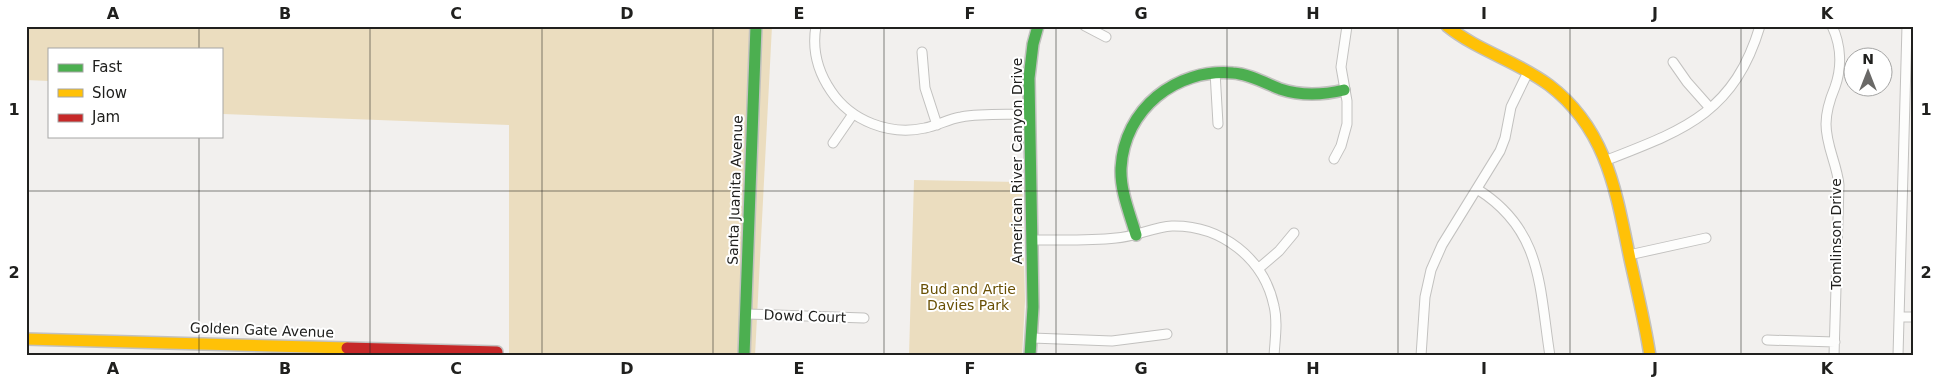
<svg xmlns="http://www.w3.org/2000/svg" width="1940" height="382" viewBox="0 0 1940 382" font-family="'DejaVu Sans',sans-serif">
<rect width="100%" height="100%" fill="#f2f0ee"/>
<path fill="#ebddbf" d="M26 26H772L755 356H509V125L223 114 221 49H49V81L26 80Z
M914 180 1022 182 1025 301 1022 356H909Z"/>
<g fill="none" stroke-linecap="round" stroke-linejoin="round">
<g stroke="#c2c1bf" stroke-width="11">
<path id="street" d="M816 26C812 49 818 72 831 91 851 121 890 136 925 128 937 126 948 119 961 117 983 113 1007 115 1029 114
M1085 26 1106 37
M1832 26C1841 45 1842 67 1835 87 1830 99 1826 111 1826 124 1826 146 1837 164 1839 185L1834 356
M922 52 925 88 937 125
M1673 62 1687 82 1710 108
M1215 72 1218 124
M833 143 853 114
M1334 159 1341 146 1347 124V101L1341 67 1347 26
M1607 160C1684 130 1734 113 1760 26
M1477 189C1543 230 1539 287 1550 356
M1032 240C1060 240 1089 241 1116 238 1135 237 1153 227 1172 226 1221 225 1264 258 1274 306 1278 322 1275 339 1274 356
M1629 255 1706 238
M1258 269 1279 251 1294 233
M746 314 864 318
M1899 317H1914
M1032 338 1112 341 1167 334
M1767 340 1835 342
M1421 356 1425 297 1431 270 1442 245 1500 151 1505 138 1511 107 1528 72
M1898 356 1907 26"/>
</g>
<g stroke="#c2c1bf" stroke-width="14">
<path id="fast" d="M1136 235C1130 214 1120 191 1121 168 1124 109 1176 68 1233 73 1249 74 1265 83 1280 89 1301 96 1323 95 1344 90
M744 356 756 26
M1030 356 1033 307 1029 78 1033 44 1038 26"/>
</g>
<g stroke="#c2c1bf" stroke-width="14">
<path id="slow" d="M1447 26C1478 51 1517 61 1549 85 1607 129 1616 192 1630 259 1637 291 1645 323 1650 356
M26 339 347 348"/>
</g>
<g stroke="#c2c1bf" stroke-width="14">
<path id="jam" d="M347 348 497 352V356"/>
</g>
<use href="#street" stroke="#fdfdfc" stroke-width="9"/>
<use href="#fast" stroke="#4caf50" stroke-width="11"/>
<use href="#slow" stroke="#ffc107" stroke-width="11"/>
<use href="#jam" stroke="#c62828" stroke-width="11"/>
</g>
<path fill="none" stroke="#20201e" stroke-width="1" stroke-opacity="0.55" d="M199 26V49M370 26V356M542 26V356M713 26V356M884 26V356M1056 26V356M1227 26V356M1398 26V356M1570 26V356M1741 26V356M199 136V356M26 191H1914"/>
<g text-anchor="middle" stroke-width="4" stroke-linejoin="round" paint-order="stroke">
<g font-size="14" fill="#20201e" stroke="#fff">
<text transform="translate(1017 161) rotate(-90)" y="5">American River Canyon Drive</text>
<text transform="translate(735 190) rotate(-88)" y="5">Santa Juanita Avenue</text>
<text transform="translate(1836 234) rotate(-90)" y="5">Tomlinson Drive</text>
<text transform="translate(805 316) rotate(2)" y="5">Dowd Court</text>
<text transform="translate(262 330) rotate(2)" y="5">Golden Gate Avenue</text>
</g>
<g font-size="14" fill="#695004" stroke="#fff">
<text x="968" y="294">Bud and Artie<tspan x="968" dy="16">Davies Park</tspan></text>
</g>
</g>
<rect width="1940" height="382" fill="none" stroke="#ffffff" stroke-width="55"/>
<rect x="48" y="48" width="175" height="90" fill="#ffffff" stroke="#a6a6a5"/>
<rect x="58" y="64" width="25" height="8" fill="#4caf50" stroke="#a6a6a5"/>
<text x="92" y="72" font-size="15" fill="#20201e">Fast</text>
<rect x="58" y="89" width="25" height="8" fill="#ffc107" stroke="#a6a6a5"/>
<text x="92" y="98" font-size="15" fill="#20201e">Slow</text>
<rect x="58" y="114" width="25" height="8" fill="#c62828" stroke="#a6a6a5"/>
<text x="92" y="122" font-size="15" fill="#20201e">Jam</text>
<g transform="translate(1868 72)"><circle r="24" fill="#ffffff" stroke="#a6a6a5"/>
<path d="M0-4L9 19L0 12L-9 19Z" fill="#6a6967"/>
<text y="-8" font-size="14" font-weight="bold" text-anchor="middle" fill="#20201e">N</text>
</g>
<rect x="28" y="28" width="1884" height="326" fill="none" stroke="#20201e" stroke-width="2"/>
<g font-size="16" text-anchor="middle" font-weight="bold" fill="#20201e">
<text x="113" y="19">A</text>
<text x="285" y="19">B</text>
<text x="456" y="19">C</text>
<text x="627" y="19">D</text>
<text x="799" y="19">E</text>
<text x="970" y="19">F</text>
<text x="1141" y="19">G</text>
<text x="1313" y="19">H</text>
<text x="1484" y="19">I</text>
<text x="1655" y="19">J</text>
<text x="1827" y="19">K</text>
<text x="14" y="115">1</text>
<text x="1926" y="115">1</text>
<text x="14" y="278">2</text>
<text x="1926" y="278">2</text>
<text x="113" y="374">A</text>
<text x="285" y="374">B</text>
<text x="456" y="374">C</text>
<text x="627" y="374">D</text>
<text x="799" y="374">E</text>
<text x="970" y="374">F</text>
<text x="1141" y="374">G</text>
<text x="1313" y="374">H</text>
<text x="1484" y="374">I</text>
<text x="1655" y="374">J</text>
<text x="1827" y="374">K</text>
</g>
</svg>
